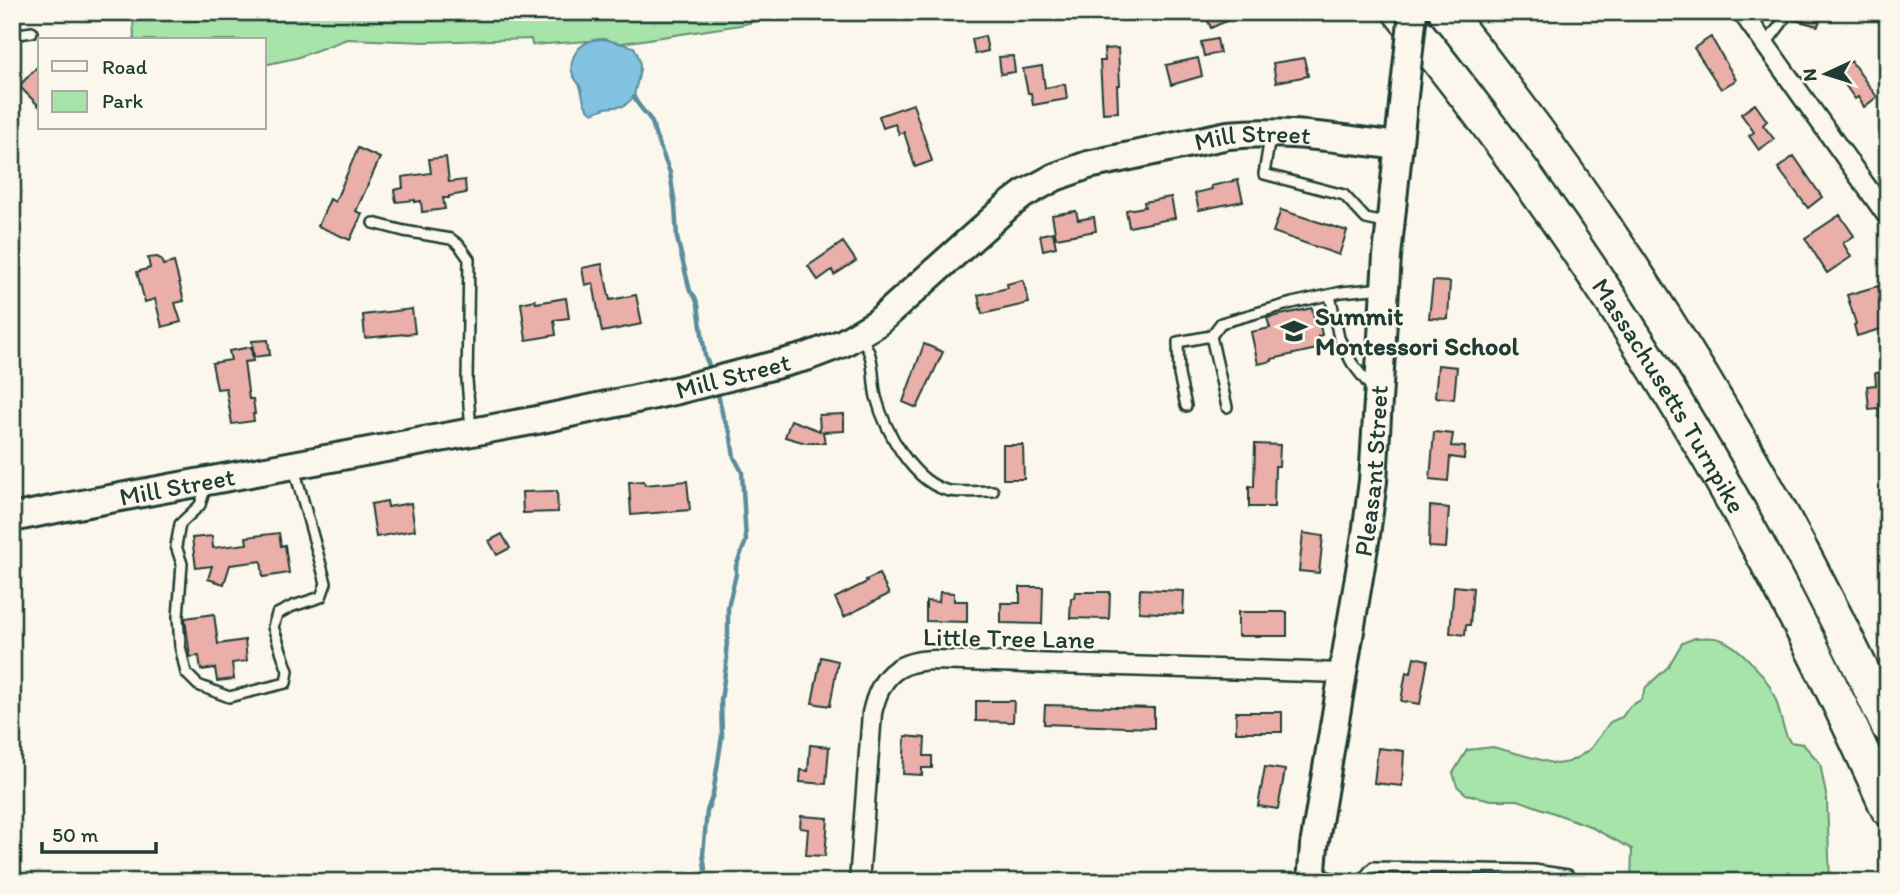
<svg xmlns="http://www.w3.org/2000/svg" width="1900" height="894" viewBox="0 0 1900 894" font-family="Itim,sans-serif">
<rect width="100%" height="100%" fill="#fbf7ec"/>
<filter id="ink" filterUnits="userSpaceOnUse"><feTurbulence type="fractalNoise" baseFrequency=".0143" numOctaves="2"/><feDisplacementMap in="SourceGraphic" scale="14" xChannelSelector="R" yChannelSelector="G"/><feConvolveMatrix kernelMatrix="1 2 1 2 8 2 1 2 1" color-interpolation-filters="sRGB"/></filter>
<g filter="url(#ink)">
<path fill="#a7e4aa" stroke="#63906f" stroke-width="2" d="M133 12H796L740 25 603 46V40L532 45 531 39 426 42 347 39 296 58 264 65V40H134Z
M1695 638C1703 638 1714 636 1722 640 1740 647 1767 677 1774 695 1781 711 1780 726 1790 742L1803 744 1820 763 1827 800 1830 882H1631L1632 849 1587 825 1518 800H1491L1466 794 1457 786 1453 773 1467 750 1493 747 1556 764 1569 762 1580 756 1591 748 1610 722 1622 717 1630 706 1641 700 1646 687 1668 667 1682 643Z"/>
<path fill="#81c3e1" stroke="#5a8d9c" stroke-width="2" d="M604 39 634 47C646 68 637 76 634 97L624 106 605 108 593 113C583 107 584 100 581 89 580 84 575 80 573 75 568 62 576 47 588 42 593 39 599 39 604 39Z"/>
<g fill="none" stroke-linecap="round" stroke-linejoin="round">
<path stroke="#5a8d9c" stroke-width="4.5" d="M634 97C639 110 654 117 654 131L670 173 675 205 677 238 690 291 695 297 698 305 705 356 711 370
M703 882 705 869 703 854 707 811 713 794 722 736 721 700 727 659 726 651 728 635V607L736 574V566L746 541 742 472 734 457 730 432 723 417 718 394"/>
</g>
<path fill="#eaafa9" stroke="#1f3d34" stroke-width="2" d="M1204 12H1246L1211 28Z
M1794 12H1822L1818 26 1791 19Z
M985 36 988 51 975 54 972 39Z
M1711 37 1736 80 1721 89 1694 48Z
M1217 39 1220 53 1204 56 1201 42Z
M1118 48 1120 85H1117L1118 112 1103 113 1100 61H1105L1104 49Z
M1013 56 1015 72 1001 74 999 57Z
M1198 58 1202 76 1171 85 1166 65Z
M1304 58 1308 76 1276 82 1273 63Z
M1851 61 1877 97 1864 107 1858 97 1855 99 1836 72Z
M40 64V107L19 86Z
M1042 66 1045 88 1065 84 1067 99 1033 105 1031 93H1028L1023 69Z
M913 104 932 161 915 167 904 132 899 134 895 124 883 128 879 116Z
M1755 104 1767 121 1763 125 1774 139 1759 150 1749 136 1754 132 1741 114Z
M358 148 380 158 356 211 362 214 350 240 318 226 330 199 335 202Z
M1794 156 1822 197 1808 208 1778 168Z
M446 157 449 182 465 180 466 193 449 196V198H443L445 209 422 212 421 201 415 202V200L396 202 394 190 403 188 402 177 431 173 429 159Z
M1238 180 1243 201 1199 210 1195 193 1212 189 1211 186Z
M1171 197 1175 218 1129 227 1126 210 1145 207 1144 202Z
M1281 210 1347 231 1339 255 1273 232Z
M1076 211 1078 220 1094 217 1096 231 1056 238 1052 215Z
M1840 215 1854 236 1843 243 1851 257 1827 273 1805 238Z
M1053 232 1056 247 1043 250 1040 235Z
M843 242 856 261 834 275 832 270 818 280 808 266Z
M157 257 161 259 163 265 174 262 184 301 175 303 181 322 162 327 155 299 145 302 137 272 150 268 148 258Z
M602 264 610 300 636 295 642 324 602 332 593 283 585 285 582 268Z
M1023 280 1029 303 982 314 978 295 1008 288 1007 284Z
M1433 281 1450 282 1448 319 1429 318Z
M1878 286 1885 311H1882L1887 327 1857 336 1854 325 1856 324 1847 295Z
M566 298 569 318 554 320 556 335 526 340 521 303 535 300 536 303Z
M1312 308 1315 322 1319 321 1322 335 1318 336 1321 348 1272 359V361L1258 364 1251 332 1270 328 1267 318Z
M412 309 415 333 365 338 363 315Z
M268 340 270 355 254 357 252 341Z
M924 344 943 352 917 408 903 402Z
M251 347 253 361 244 362 249 399H253L255 414H253L254 421 232 424 226 388 217 389 212 363 231 360 229 351Z
M1438 365 1457 367 1454 399 1435 397Z
M1888 372V418H1879L1878 408 1869 409 1867 386 1876 385 1875 373Z
M844 414V431L823 432 825 443H806L785 437 791 420 820 431 819 415Z
M1434 432 1453 434 1451 446 1465 447 1464 459 1450 457 1448 481 1430 479Z
M1255 444 1280 445 1279 466H1275L1274 507H1249V486L1254 487Z
M1003 445H1023L1024 479H1003Z
M644 481 645 485 687 481 690 510 631 515 629 482Z
M557 491 558 512 523 513 522 492Z
M387 501 388 507 411 503 415 530 376 537 371 504Z
M1430 506 1449 508 1446 548 1429 547Z
M279 533 281 546 285 545 289 573 263 577 261 561 230 565 224 584 208 579 212 566 196 568 192 538 212 536 213 548 247 544 246 537Z
M1303 533 1323 536 1319 573 1299 571Z
M502 534 510 548 497 555 489 541Z
M879 574 889 594 844 617 835 598 867 582 866 580Z
M1454 586 1473 588 1470 625H1466L1465 635 1450 633Z
M1020 587H1043L1042 624 1001 623V603H1020Z
M1140 589 1184 591 1183 614 1139 612Z
M940 592 954 593V601H967V622L926 621V601L939 602Z
M1075 592H1110L1109 619 1070 618 1071 598H1074Z
M1238 612H1287V636H1238Z
M214 614 218 644 245 640 247 661 232 663 234 679 217 681 215 668 201 670 199 656 190 657 185 618Z
M821 657 838 661 830 706 812 703Z
M1414 657 1428 660 1420 704 1401 701 1406 672 1411 673Z
M976 701H1014L1013 722 976 721Z
M1045 705 1154 708V728L1044 724Z
M1236 712H1282V732H1236Z
M905 736 925 738 924 756H932V768H922V775L903 774Z
M810 745 829 747 826 784 800 782 801 770 808 771Z
M1378 748 1404 751 1402 786 1374 783Z
M1265 767 1285 770 1278 809 1258 806Z
M801 816 828 818 825 856 806 855 808 829 800 828Z"/>
<g fill="none" stroke-linecap="round" stroke-linejoin="round">
<g stroke="#1f3d34" stroke-width="14">
<path id="lane" d="M12 35 32 32
M1765 45 1781 24 1787 12
M1270 137 1264 174 1344 195 1366 219 1389 224
M373 223 404 231 451 239 459 245 469 259 467 380 471 430
M1330 295 1339 338 1352 363 1373 390
M860 335C865 343 869 350 871 359 874 372 873 384 876 397 885 430 913 484 950 491 964 493 979 491 993 491
M1186 406 1179 375 1178 342 1211 336
M1227 407 1211 336 1221 323 1292 303 1342 292 1383 288
M206 486 200 505 180 524 176 546 182 564 178 617 180 646 186 673 198 685 229 697 286 683 288 671 273 627 277 614 293 606 321 597 326 583 294 468
M1313 874 1354 882
M1360 882 1373 867 1534 870 1568 875 1567 882"/>
</g>
<g stroke="#1f3d34" stroke-width="23">
<path id="street" d="M1742 12 1888 217
M859 882 872 713C880 677 896 661 933 660L1343 673"/>
</g>
<g stroke="#1f3d34" stroke-width="32">
<g id="secondary">
<path id="s1" d="M12 518 61 508 537 420 678 390 806 357 843 343 877 323 1008 206 1024 194 1055 177 1088 165 1228 135C1285 129 1342 139 1398 146"/>
<path id="s2" d="M1311 882 1314 846 1366 535 1373 481 1387 256 1403 105"/>
</g>
</g>
<g stroke="#1f3d34" stroke-width="38">
<g id="highway">
<path id="s3" d="M1400 12C1598 255 1761 523 1888 809"/>
<path d="M1446 12C1621 232 1771 471 1888 726"/>
</g>
</g>
<use href="#lane" stroke="#fbf7ec" stroke-width="9"/>
<use href="#street" stroke="#fbf7ec" stroke-width="18"/>
<use href="#secondary" stroke="#fbf7ec" stroke-width="26"/>
<use href="#highway" stroke="#fbf7ec" stroke-width="33"/>
<g stroke="#1f3d34" stroke-width="32" stroke-linecap="butt">
<path id="secondary-bridge" d="M1403 105 1413 12"/>
</g>
<use href="#secondary-bridge" stroke="#fbf7ec" stroke-width="26"/>
</g>
</g>
<defs>
<g id="school-bare" transform="scale(2.1)"><path d="M0-5L7-2L0 1L-7-2ZM-4 1L0 2.5L4 1V4Q0 6-4 4Z" fill="#1f3d34" stroke="#fbf7ec" stroke-width="2.5" paint-order="stroke"/></g>
</defs>
<g fill-rule="evenodd">
<use href="#school-bare" x="1294" y="331"/>
</g>
<g text-anchor="middle" stroke-width="5" stroke-linejoin="round" paint-order="stroke">
<g font-size="26" fill="#1f3d34" stroke="#fbf7ec">
<text dy="9" stroke="none"><textPath href="#s1" startOffset="1323">Mill Street</textPath></text>
<text dy="9" stroke="none"><textPath href="#s1" startOffset="735">Mill Street</textPath></text>
<text dy="9" stroke="none"><textPath href="#s3" startOffset="469">Massachusetts Turnpike</textPath></text>
<text dy="9" stroke="none"><textPath href="#s2" startOffset="416">Pleasant Street</textPath></text>
<text dy="9" stroke="none"><textPath href="#s1" startOffset="168">Mill Street</textPath></text>
<text transform="translate(1009 638) rotate(1)" y="9">Little Tree Lane</text>
</g>
<g font-size="26" font-weight="bold" fill="#1f3d34" stroke="#fbf7ec" text-anchor="start">
<text x="1315" y="325">Summit<tspan x="1315" dy="30">Montessori School</tspan></text>
</g>
</g>
<rect width="1900" height="894" fill="none" stroke="#fbf7ec" stroke-width="42"/>
<rect x="21" y="21" width="1858" height="852" fill="none" stroke="#1f3d34" stroke-width="2.5" filter="url(#ink)"/>
<rect x="38" y="38" width="228" height="91" fill="#fbf7ec" stroke="#a3ada2" stroke-width="2"/>
<rect x="52" y="61" width="35" height="10" fill="#fbf7ec" stroke="#a3ada2" stroke-width="2"/>
<text x="102" y="74" font-size="21" fill="#1f3d34">Road</text>
<rect x="52" y="91" width="35" height="21" fill="#a7e4aa" stroke="#a3ada2" stroke-width="2"/>
<text x="102" y="108" font-size="21" fill="#1f3d34">Park</text>
<g transform="translate(1826 74) rotate(266)" stroke="#fbf7ec" stroke-width="5" paint-order="stroke">
<path d="M0-5L12 26L0 18L-12 26Z" fill="#1f3d34"/>
<text y="-10" font-size="19" font-weight="bold" text-anchor="middle" fill="#1f3d34">N</text>
</g>
<path d="M42 842v10h114v-10" fill="none" stroke="#1f3d34" stroke-width="3.5"/>
<text x="52" y="842" font-size="21" fill="#1f3d34" stroke="#fbf7ec" stroke-width="5" paint-order="stroke">50 m</text>
</svg>
